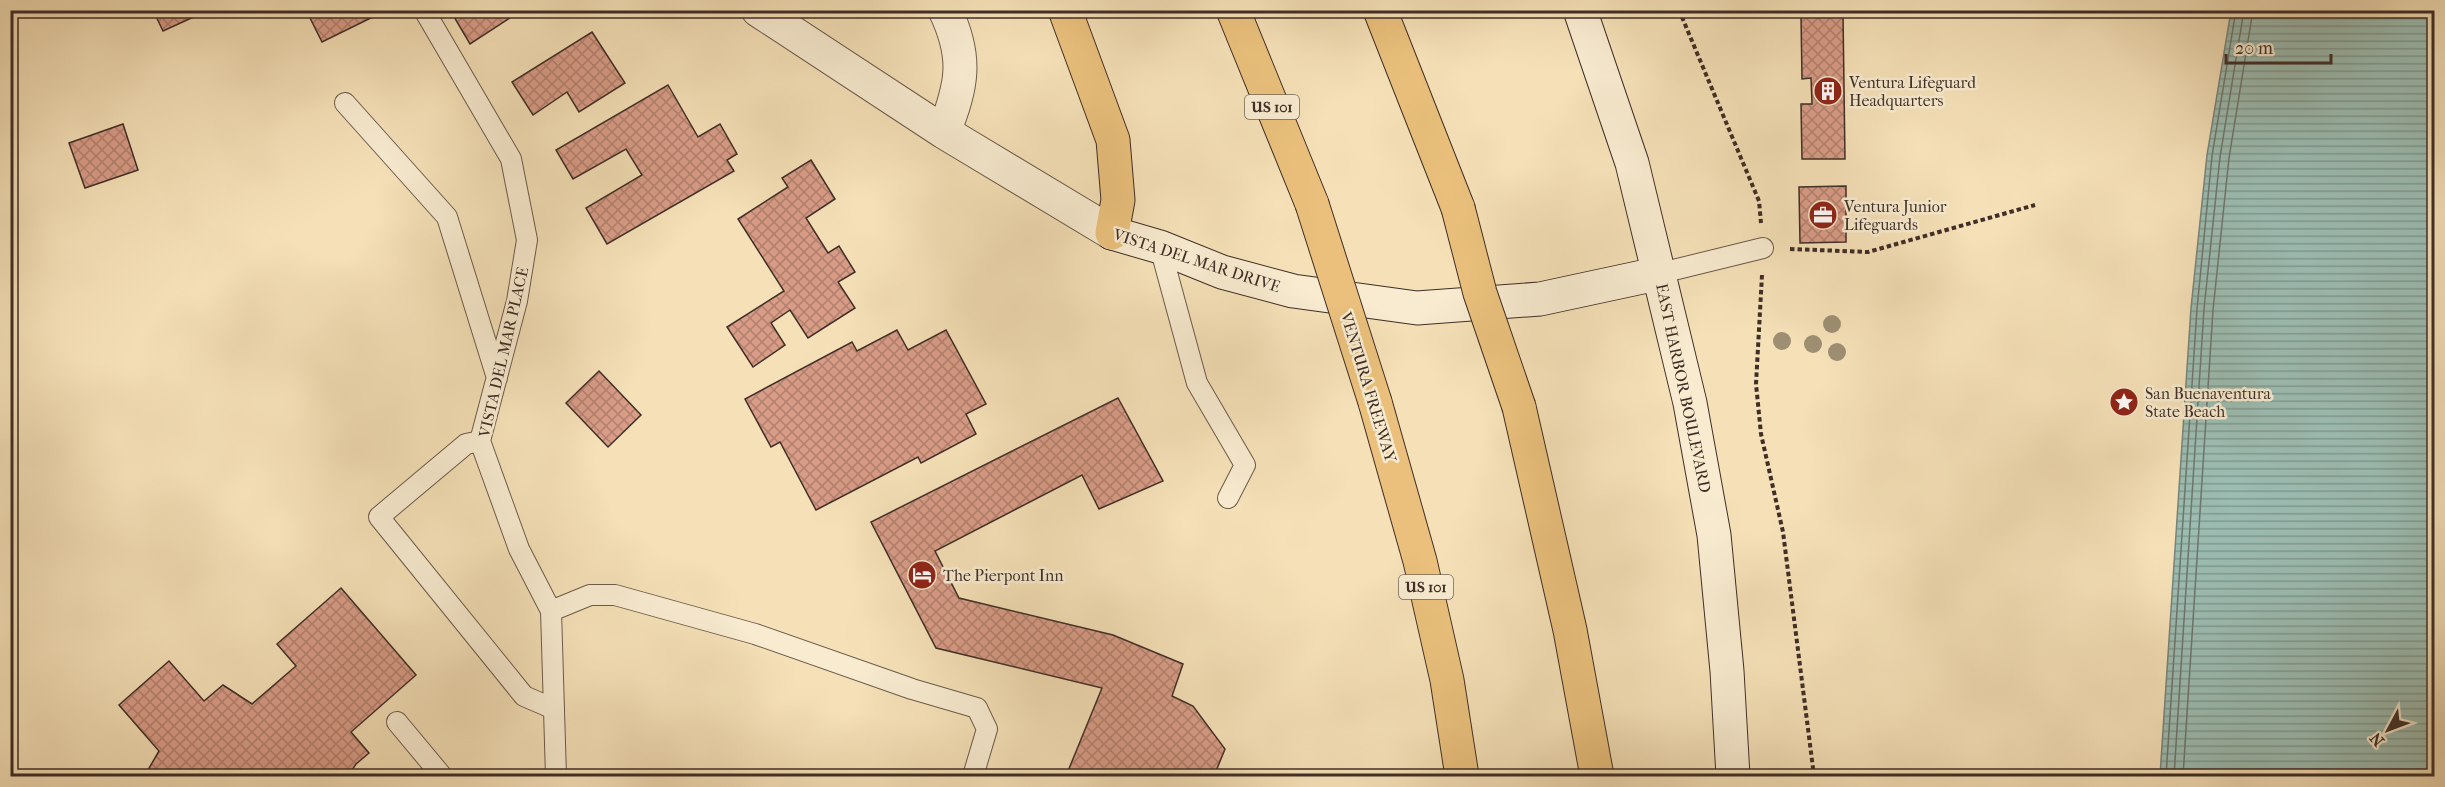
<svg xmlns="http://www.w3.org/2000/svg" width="2445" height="787" viewBox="0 0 2445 787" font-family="'IM FELL French Canon',serif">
<defs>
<pattern id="water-rules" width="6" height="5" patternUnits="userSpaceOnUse" patternTransform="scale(1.5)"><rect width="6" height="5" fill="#9cbdb2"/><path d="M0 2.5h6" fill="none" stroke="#819a91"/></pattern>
<pattern id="building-cross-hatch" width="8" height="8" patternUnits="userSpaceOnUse" patternTransform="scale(1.5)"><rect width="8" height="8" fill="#d99c87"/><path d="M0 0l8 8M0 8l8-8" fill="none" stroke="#b1806e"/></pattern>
</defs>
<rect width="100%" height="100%" fill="#f5e0b7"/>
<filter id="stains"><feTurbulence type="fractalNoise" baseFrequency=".00333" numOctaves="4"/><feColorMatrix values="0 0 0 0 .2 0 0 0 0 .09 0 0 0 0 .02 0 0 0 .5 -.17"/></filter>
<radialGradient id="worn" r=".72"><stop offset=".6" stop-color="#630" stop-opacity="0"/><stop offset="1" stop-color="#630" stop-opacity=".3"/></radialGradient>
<path fill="url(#water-rules)" stroke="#77847a" stroke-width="1.5" d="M2231 11H2434V776H2160L2191 308 2207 155Z"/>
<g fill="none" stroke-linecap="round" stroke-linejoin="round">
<path stroke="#6e766c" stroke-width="1.5" d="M2166 776 2197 309 2212 156 2236 10
M2174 776 2204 309 2220 157 2244 10
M2183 776 2213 310 2229 158 2253 10"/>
</g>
<path fill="url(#building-cross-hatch)" stroke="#3f2e27" stroke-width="1.5" d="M153 10H209L163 31Z
M306 10H387L322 42Z
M450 10H522L470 44Z
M1843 14 1845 159H1802L1801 104H1812L1811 78 1802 79 1801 16Z
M592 32 625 83 579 112 567 92 533 115 512 82Z
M668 85 698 137 720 124 737 154 727 160 734 171 607 244 586 208 642 175 626 149 573 179 556 150Z
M123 124 138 170 85 188 69 143Z
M811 160 835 199 806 218 828 253 839 246 855 272 838 282 855 308 808 338 790 310 771 323 785 345 753 367 727 327 784 291 738 219 788 187 782 178Z
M1846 186V242L1800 243 1799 187Z
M897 330 908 350 946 330 986 404 966 414 976 434 921 463 918 457 816 510 780 442 771 447 745 399 852 342 857 351Z
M599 371 641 415 608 447 566 403Z
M1118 398 1163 481 1099 509 1082 475 935 551 959 598 1113 635 1183 664 1172 696 1193 706 1225 749 1214 776H1066L1102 688 936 648 871 522Z
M341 588 416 675 351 732 369 753 356 764 348 776H153L148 770 159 751 119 705 169 661 204 701 223 685 252 704 296 666 277 644Z"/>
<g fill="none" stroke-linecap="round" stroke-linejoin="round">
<g stroke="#6c5a4b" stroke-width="22">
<path id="service" d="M424 10 511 159 527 240 517 301 480 441 519 549 551 611 556 776
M345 103 447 217 497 378
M1160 247 1197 383 1245 465 1228 498
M1661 273 1763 248
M480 441 466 444 379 517 524 696 554 709
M551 611 590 595H615L755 634 912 689 977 708 987 729 973 776
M397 722 442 776"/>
</g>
<g stroke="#6c5a4b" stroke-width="35">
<path id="minor" d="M758 10 944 132 1112 233
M944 132C962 85 968 58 945 10"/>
</g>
<g stroke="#3f2e27" stroke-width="35">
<path id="secondary" d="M1580 10 1632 163 1690 403 1714 535 1727 671 1733 776
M1112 233 1160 247 1222 272 1293 291 1417 308 1540 299 1661 273"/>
</g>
<g stroke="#3f2e27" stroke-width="35">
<path id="motorway" d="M1065 10 1113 140 1118 200 1112 233
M1233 10 1312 204
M1380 10 1458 208
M1375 402 1420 561 1447 680 1462 776
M1519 407 1570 630 1597 776"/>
</g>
<path stroke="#3f2e27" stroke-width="4" stroke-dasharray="4.5 3" stroke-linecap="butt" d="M1679 10 1759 201 1761 223
M1790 249 1868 252 2035 205
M1762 275 1756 384 1761 434 1783 532 1814 776"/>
<use href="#service" stroke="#f8ebd0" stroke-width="20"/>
<use href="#minor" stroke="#f8ebd0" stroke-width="33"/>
<use href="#secondary" stroke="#f8ebd0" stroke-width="33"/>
<use href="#motorway" stroke="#eac07c" stroke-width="33"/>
<g stroke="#3f2e27" stroke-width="35" stroke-linecap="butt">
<path id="motorway-bridge" d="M1312 204 1375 402
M1458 208 1480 293 1519 407"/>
</g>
<use href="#motorway-bridge" stroke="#eac07c" stroke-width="33"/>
</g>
<g fill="#9e8f73">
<circle cx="1832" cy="324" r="9"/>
<circle cx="1782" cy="341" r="9"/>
<circle cx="1813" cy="344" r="9"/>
<circle cx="1837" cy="352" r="9"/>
</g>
<defs>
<g id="building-disc" transform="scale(1.5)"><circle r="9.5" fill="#8f2418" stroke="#f8ebd0"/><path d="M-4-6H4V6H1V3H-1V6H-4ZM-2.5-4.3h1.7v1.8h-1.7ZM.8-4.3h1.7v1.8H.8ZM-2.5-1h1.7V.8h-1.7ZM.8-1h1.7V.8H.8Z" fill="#fff"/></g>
<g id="office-disc" transform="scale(1.5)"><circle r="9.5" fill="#8f2418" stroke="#f8ebd0"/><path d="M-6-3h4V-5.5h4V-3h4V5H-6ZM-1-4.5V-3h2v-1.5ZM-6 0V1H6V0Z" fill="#fff"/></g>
<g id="sight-disc" transform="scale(1.5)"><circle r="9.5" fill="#8f2418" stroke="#f8ebd0"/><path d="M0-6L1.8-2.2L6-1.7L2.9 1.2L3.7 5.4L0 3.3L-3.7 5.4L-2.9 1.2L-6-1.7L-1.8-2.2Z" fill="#fff"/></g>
<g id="hotel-disc" transform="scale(1.5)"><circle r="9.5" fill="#8f2418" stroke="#f8ebd0"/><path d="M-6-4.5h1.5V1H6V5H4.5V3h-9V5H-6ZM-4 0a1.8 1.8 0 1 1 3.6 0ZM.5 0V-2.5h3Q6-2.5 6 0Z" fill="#fff"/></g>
</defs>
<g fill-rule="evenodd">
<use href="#building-disc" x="1828" y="91"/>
<use href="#office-disc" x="1823" y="215"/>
<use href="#sight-disc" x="2124" y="402"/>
<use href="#hotel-disc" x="922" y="575"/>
</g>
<g text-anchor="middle" stroke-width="5" stroke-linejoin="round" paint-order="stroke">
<g fill="#f8ebd0" stroke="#76675a" stroke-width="1.5">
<rect x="1245" y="95" width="54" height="24" rx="4.5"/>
<rect x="1399" y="575" width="54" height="24" rx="4.5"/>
</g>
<g font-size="15" font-weight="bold" fill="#3f2e27">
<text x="1272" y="112">US 101</text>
<text x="1426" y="592">US 101</text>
</g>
<g font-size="16" fill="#3f2e27" stroke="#f8ebd0" text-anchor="start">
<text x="1849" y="88">Ventura Lifeguard<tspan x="1849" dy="18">Headquarters</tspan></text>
<text x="1844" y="212">Ventura Junior<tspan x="1844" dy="18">Lifeguards</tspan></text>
<text x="2145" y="399">San Buenaventura<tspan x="2145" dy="18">State Beach</tspan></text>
<text x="943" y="581">The Pierpont Inn</text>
</g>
<g font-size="16" fill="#3f2e27" stroke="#f8ebd0">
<text transform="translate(1197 260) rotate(18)" y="6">VISTA DEL MAR DRIVE</text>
<text transform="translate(503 352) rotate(-77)" y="6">VISTA DEL MAR PLACE</text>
<text transform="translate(1369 387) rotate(73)" y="6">VENTURA FREEWAY</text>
<text transform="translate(1684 388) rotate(78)" y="6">EAST HARBOR BOULEVARD</text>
</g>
</g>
<rect width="2445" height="787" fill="none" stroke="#f5e0b7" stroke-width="36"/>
<rect x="12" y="12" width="2421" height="763" fill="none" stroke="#3f2e27" stroke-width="3"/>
<rect x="18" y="18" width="2409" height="751" fill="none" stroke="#3f2e27" stroke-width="1.5"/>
<g transform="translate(2388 730) rotate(229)" stroke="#f8ebd0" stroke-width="4.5" paint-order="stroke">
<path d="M0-4.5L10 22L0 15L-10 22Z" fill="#3f2e27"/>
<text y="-9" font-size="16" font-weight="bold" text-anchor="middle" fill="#3f2e27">N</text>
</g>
<path d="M2226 54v9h105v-9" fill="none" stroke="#3f2e27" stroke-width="3"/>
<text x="2235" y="54" font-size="18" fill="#3f2e27" stroke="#f8ebd0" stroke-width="4.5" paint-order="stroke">20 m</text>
<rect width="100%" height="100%" filter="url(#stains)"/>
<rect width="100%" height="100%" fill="url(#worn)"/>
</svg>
